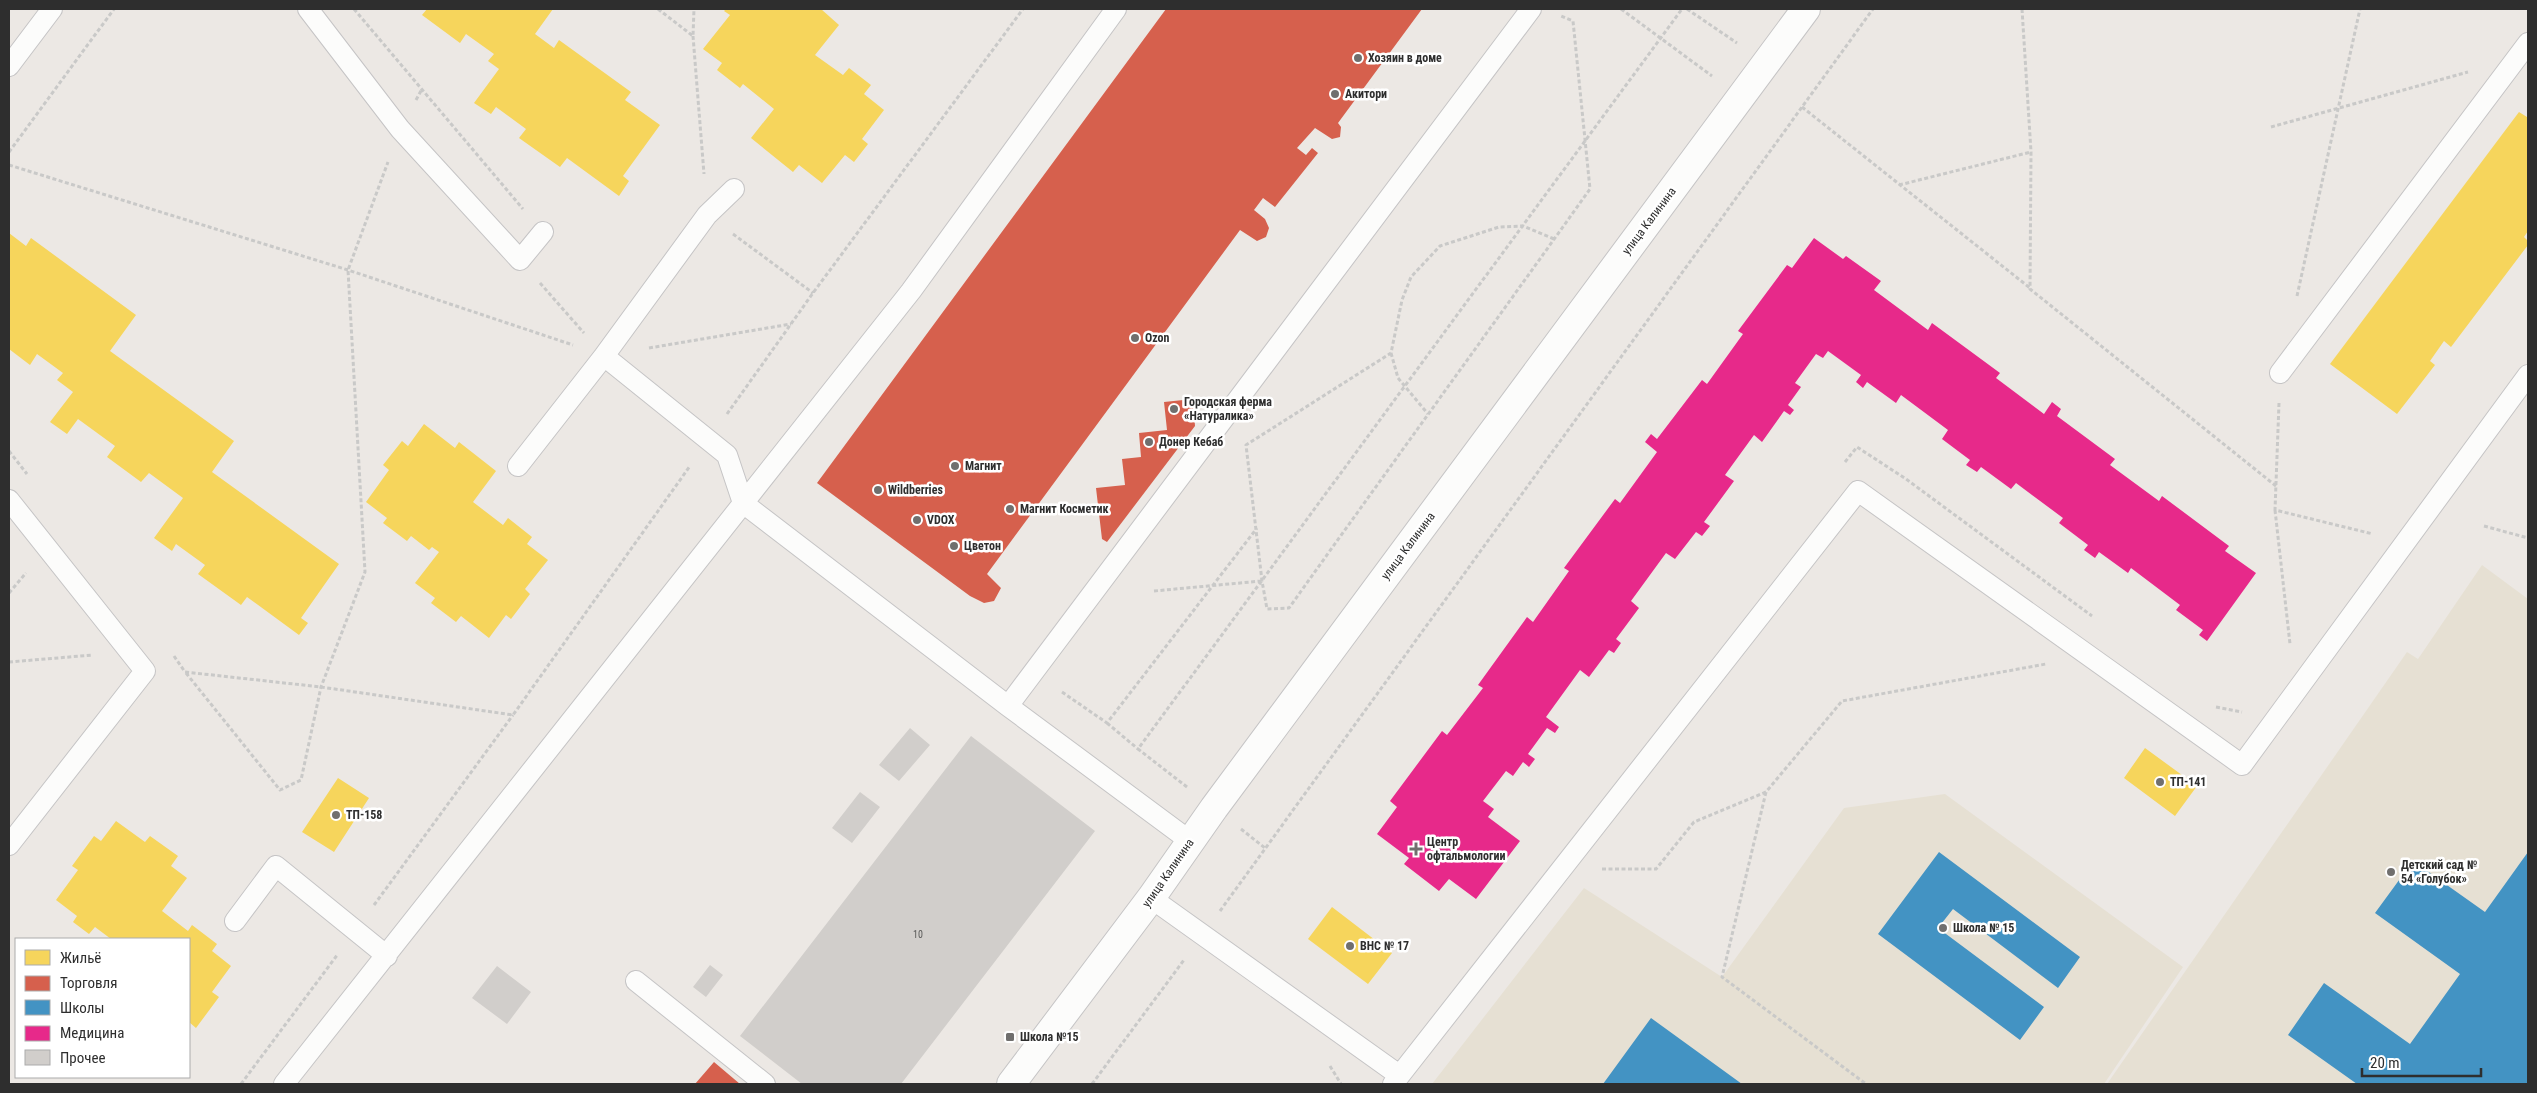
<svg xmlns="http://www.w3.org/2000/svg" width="2537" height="1093" viewBox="0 0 2537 1093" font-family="'Roboto Condensed',sans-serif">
<rect width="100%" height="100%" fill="#ece8e4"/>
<path fill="#e6e0d3" d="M2482 565 2528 599V1084H2107L2407 652 2418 659Z
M1945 794 2183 967 2104 1084H1432L1584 888 1722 977 1844 808Z"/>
<path fill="#f6d55c" d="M427 9H553L535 34 554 48 559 40 631 92 625 100 660 125 623 176 629 181 619 196 567 158 560 167 519 138 526 129 496 107 491 114 474 103 499 69 488 61 494 54 466 34 460 43 422 15Z
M726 9H821L839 25 815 55 843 75 849 68 871 85 864 94 884 110 862 139 868 144 854 162 845 155 822 183 799 165 793 172 751 138 774 109 743 84 740 88 717 70 722 63 703 49 730 15 724 11Z
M2519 112 2527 117 2528 116V231L2524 237 2528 241V245L2451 347 2444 341 2430 361 2435 365 2397 414 2330 364Z
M9 233 26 246 31 238 136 315 110 351 234 441 212 472 339 564 301 618 308 623 299 635 247 597 241 605 198 574 205 565 176 544 172 551 154 538 183 498 149 473 141 482 107 457 115 446 78 419 67 434 50 422 73 392 57 380 63 373 37 354 30 365 9 349Z
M424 424 455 448 459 442 496 471 473 502 503 525 508 518 532 537 527 544 548 560 525 589 530 594 511 619 506 615 489 638 461 616 456 622 431 603 435 598 415 583 439 552 432 547 429 550 411 536 407 541 383 523 387 518 366 502 389 470 383 465 402 441 408 446Z
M2145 748 2197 786 2175 816 2124 778Z
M338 778 369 798 334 852 302 832Z
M116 821 145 842 150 836 178 856 171 866 187 878 162 911 188 931 192 925 217 944 212 951 231 966 212 992 219 997 196 1028 189 1022V939H111L95 927 89 934 73 922 77 916 56 900 78 870 72 866 94 836 101 841Z
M1332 907 1392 953 1368 984 1308 939Z"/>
<path fill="#d6604d" d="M1166 9H1422L1338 123 1341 127 1340 137 1332 139 1315 128 1297 148 1306 155 1312 148 1318 153 1275 207 1263 198 1254 210 1265 219 1269 228 1266 237 1257 241 1240 230 987 574 1001 588 994 601 984 603 970 596 817 483Z
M1193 399 1195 426 1107 542 1102 539 1096 488 1125 485 1122 459 1141 457 1139 433 1167 430 1164 402Z
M714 1062 740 1084H695Z"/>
<path fill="#4393c3" d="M1939 852 2080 957 2058 988 1953 909 1938 928 2044 1007 2020 1040 1878 934Z
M2528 852V1084H2357L2288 1035 2324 983 2410 1044 2460 974 2375 913 2413 861 2485 912Z
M1651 1018 1742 1084H1603Z"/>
<path fill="#e7298a" d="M1814 238 1843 259 1846 256 1881 281 1874 290 1928 330 1932 323 2000 373 1996 378 2044 414 2052 402 2061 409 2057 416 2115 459 2110 465 2159 501 2162 496 2229 546 2225 551 2256 573 2207 641 2199 635 2203 630 2176 610 2180 605 2131 568 2128 573 2099 552 2095 558 2084 550 2088 545 2059 523 2063 518 2016 483 2011 489 1981 467 1977 472 1966 465 1970 460 1942 439 1948 430 1901 395 1896 403 1867 382 1863 388 1856 382 1861 375 1828 351 1823 358 1816 354 1795 383 1801 387 1788 405 1794 410 1790 415 1784 411 1762 442 1754 435 1725 475 1734 481 1704 522 1710 526 1702 536 1696 532 1675 559 1666 553 1631 601 1639 608 1616 639 1621 643 1614 653 1609 650 1589 677 1580 670 1546 717 1559 727 1555 733 1547 728 1528 754 1535 759 1529 767 1523 762 1513 776 1506 771 1483 801 1494 809 1488 817 1520 841 1476 899 1449 879 1439 891 1404 864 1409 858 1377 834 1397 807 1390 801 1442 731 1447 735 1483 688 1478 685 1527 617 1533 622 1569 571 1564 568 1615 499 1620 503 1657 452 1645 442 1651 434 1657 439 1702 380 1707 384 1743 334 1738 331 1787 265 1792 268Z"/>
<path fill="#d1cecb" d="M910 728 930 745 899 781 879 765Z
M971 736 1095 831 901 1084H802L740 1036Z
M860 792 880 807 852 843 832 828Z
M710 965 723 975 706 997 693 987Z
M497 966 531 992 507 1024 472 998Z"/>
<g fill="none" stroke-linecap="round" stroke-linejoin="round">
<g stroke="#c5c4c5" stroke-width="22">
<path id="lane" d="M308 9 400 129 520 260 543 232
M9 66 52 9
M604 356 727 455 743 503 1008 706 1190 841
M2280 373 2528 43
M518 466 604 356 707 215 734 189
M9 500 145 671 9 845
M1008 706 1531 9
M1151 898 1399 1075
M235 921 276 866 387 956
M636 981 765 1084
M284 1084 911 291 1116 9
M1393 1084 1858 491 2242 765 2528 375"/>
</g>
<g stroke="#c5c4c5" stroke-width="30">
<path id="secondary" d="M1011 1084 1151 898 1214 808 1806 9"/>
</g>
<path stroke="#c9c9c8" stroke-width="3" stroke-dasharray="4 2.5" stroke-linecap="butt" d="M354 9 523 209
M658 9 693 36 694 9
M1621 9 1712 76
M1687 9 1737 43
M2022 9 2031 152 2030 289 2276 486
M693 36 704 174
M416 100 422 89
M1802 107 2030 288
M2271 127 2468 72
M9 152 114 9
M9 165 348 270 573 345
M1899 185 2031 152
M733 234 813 293
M1554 239 1523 226 1499 227 1440 246 1411 277 1402 300 1391 353 1246 445 1262 581 1267 609 1289 608C1389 468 1490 329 1590 189L1573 21 1561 16
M540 283 584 333
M2297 296 2360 9
M649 348 791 324
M1391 353 1398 378 1428 414
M2279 403 2275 510 2373 534
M727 414 813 293 1023 9
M9 451 27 474
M1845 462 1857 447 1906 479 2092 616
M2275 510 2290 644
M2484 526 2528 538
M1154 591 1261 581
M9 593 26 573
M174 656 185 672 321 687 513 715 690 466
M9 662 93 655
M186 673 280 790 301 780 321 687 365 572 348 270 388 162
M1062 692 1107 723 1257 528
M2216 707 2242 712
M1107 723 1138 749
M1187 787 1138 749 1682 9
M1766 792 1722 977 1866 1084
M1241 829 1265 848
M1602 869H1656L1694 822 1766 792 1842 701 2046 664
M374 905 513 715
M1220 911 1873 9
M1330 1066 1341 1084
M241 1084 338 954
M1092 1084 1184 960"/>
<use href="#lane" stroke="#fcfcfb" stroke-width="20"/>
<use href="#secondary" stroke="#fcfcfb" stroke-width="28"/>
</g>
<g fill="#706f6e" stroke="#fff" stroke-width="2">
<circle cx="1358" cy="58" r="5"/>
<circle cx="1335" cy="94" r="5"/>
<circle cx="1135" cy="338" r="5"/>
<circle cx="1174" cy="409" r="5"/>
<circle cx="1149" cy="442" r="5"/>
<circle cx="955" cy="466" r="5"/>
<circle cx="878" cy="490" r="5"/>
<circle cx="1010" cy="509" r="5"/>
<circle cx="917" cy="520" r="5"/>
<circle cx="954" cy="546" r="5"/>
<circle cx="2160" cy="782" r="5"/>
<circle cx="336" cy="815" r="5"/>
<path d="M1413.5 841.5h5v5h5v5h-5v5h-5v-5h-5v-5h5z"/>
<circle cx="2391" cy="872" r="5"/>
<circle cx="1943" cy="928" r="5"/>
<circle cx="1350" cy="946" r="5"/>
<rect x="1005" y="1032" width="10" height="10" rx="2.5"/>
</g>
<g text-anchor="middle" stroke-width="5" stroke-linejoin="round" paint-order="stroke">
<g font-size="10" fill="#585857">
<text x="918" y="938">10</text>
</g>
<g font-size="12" font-weight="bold" fill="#2e2e2e" stroke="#fff" text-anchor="start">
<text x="1368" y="62">Хозяин в доме</text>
<text x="1345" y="98">Акитори</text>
<text x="1145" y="342">Ozon</text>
<text x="1184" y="406">Городская ферма<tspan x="1184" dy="14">«Натуралика»</tspan></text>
<text x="1159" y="446">Донер Кебаб</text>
<text x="965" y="470">Магнит</text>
<text x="888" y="494">Wildberries</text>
<text x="1020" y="513">Магнит Косметик</text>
<text x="927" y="524">VDOX</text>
<text x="964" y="550">Цветон</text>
<text x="2170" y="786">ТП-141</text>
<text x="346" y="819">ТП-158</text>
<text x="1427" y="846">Центр<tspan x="1427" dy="14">офтальмологии</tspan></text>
<text x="2401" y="869">Детский сад №<tspan x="2401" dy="14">54 «Голубок»</tspan></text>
<text x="1953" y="932">Школа № 15</text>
<text x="1360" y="950">ВНС № 17</text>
<text x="1020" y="1041">Школа №15</text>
</g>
<g font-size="12" fill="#2e2e2e" stroke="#fff">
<text transform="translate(1649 221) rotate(-53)" y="4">улица Калинина</text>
<text transform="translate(1408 546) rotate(-53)" y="4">улица Калинина</text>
<text transform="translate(1168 873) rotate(-55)" y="4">улица Калинина</text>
</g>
</g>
<rect width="2537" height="1093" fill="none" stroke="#2e2e2e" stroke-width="20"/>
<rect x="15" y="938" width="175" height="140" fill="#ffffff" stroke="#ababab"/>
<rect x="25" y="950" width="25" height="15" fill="#f6d55c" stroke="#ababab"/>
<text x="60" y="963" font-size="15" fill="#2e2e2e">Жильё</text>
<rect x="25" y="976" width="25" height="15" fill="#d6604d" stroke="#ababab"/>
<text x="60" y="988" font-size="15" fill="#2e2e2e">Торговля</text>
<rect x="25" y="1000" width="25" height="15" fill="#4393c3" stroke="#ababab"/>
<text x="60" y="1013" font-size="15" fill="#2e2e2e">Школы</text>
<rect x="25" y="1026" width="25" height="15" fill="#e7298a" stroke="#ababab"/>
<text x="60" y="1038" font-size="15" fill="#2e2e2e">Медицина</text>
<rect x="25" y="1050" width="25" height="15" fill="#d1cecb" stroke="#ababab"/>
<text x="60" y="1063" font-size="15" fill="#2e2e2e">Прочее</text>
<path d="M2362 1068v8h119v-8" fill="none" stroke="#2e2e2e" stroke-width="2.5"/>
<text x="2370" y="1068" font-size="15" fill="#2e2e2e" stroke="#ffffff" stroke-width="4" paint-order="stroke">20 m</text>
</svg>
